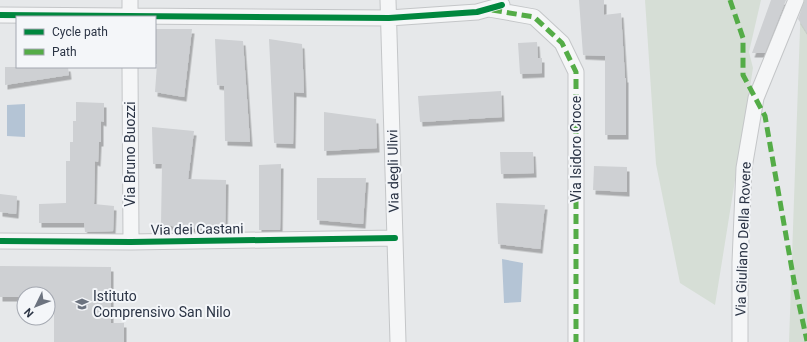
<svg xmlns="http://www.w3.org/2000/svg" width="807" height="342" viewBox="0 0 807 342" font-family="Roboto,sans-serif">
<defs>
<filter id="shadow"><feDropShadow dx="2.5" dy="4.5" stdDeviation="0" flood-color="#0004"/></filter>
</defs>
<rect width="100%" height="100%" fill="#e6e8ea"/>
<path fill="#d6ded6" d="M645 0H761L749 52 753 68 715 305 680 283 656 164Z
M801 0H807V342H789Z"/>
<path fill="#b4c4d5" d="M25 104V137L7 136V105Z
M502 259 523 263 521 302 504 303Z"/>
<path fill="#ced0d3" filter="url(#shadow)" d="M579 0H604V15L621 13 625 78H626V135H605V56L583 55Z
M771 0H786L765 53H752Z
M805 0H807V33L798 19Z
M155 29H192L184 97 155 92 157 64H155Z
M215 39 243 41 250 142 225 141 224 86 217 85Z
M269 39 302 44 304 93 294 92 293 144 274 143Z
M537 42 538 58H542V73L520 74 518 43Z
M5 67H68L69 75 5 85Z
M501 91 502 117 420 122 418 96Z
M76 102 104 103V122L101 121V142H99L98 162 95 161 94 204 114 206 113 231 85 232 84 223H39V204L66 203V161H70V142H73V121H76Z
M324 112 376 119 377 148 324 151Z
M152 127 194 131 188 179 226 180 225 231 161 225 162 164H153Z
M500 152H533L534 173 501 174Z
M281 164 280 230H259V165Z
M594 166 627 167V192L593 190Z
M317 178H366L363 224 317 220Z
M0 194 17 196 16 214 0 212Z
M496 203 545 205 540 249 498 244Z
M0 266 111 267V323H124V342H54V302H48V294H24V297H0Z"/>
<g fill="none" stroke-linecap="round" stroke-linejoin="round">
<g stroke="#c4c6c8" stroke-width="17">
<path id="minor" d="M388 0 398 342
M489 9 534 17 562 43 576 72V342
M0 15 389 18 477 12 502 5
M130 17V0
M130 67 131 242
M0 241 131 242 395 238
M740 342V262L744 168 756 98 796 0"/>
</g>
<use href="#minor" stroke="#f5f6f7" stroke-width="15"/>
<path stroke="#54ac47" stroke-width="5" stroke-dasharray="10 5" stroke-linecap="butt" d="M730 0 743 38V75L765 116 794 281 807 341
M492 10 534 17 562 43 576 72V342"/>
<g stroke="#f4f6f9" stroke-width="8">
<path id="cycleway" d="M0 15 389 18 477 12 502 5
M0 241 131 242 395 238"/>
</g>
<use href="#cycleway" stroke="#00873e" stroke-width="6"/>
</g>
<defs>
<g id="school-bare" transform="scale(1.08)"><path d="M0-5L7-2L0 1L-7-2ZM-4 1L0 2.5L4 1V4Q0 6-4 4Z" fill="#6c737f" stroke="#f4f6f9" stroke-width="2.5" paint-order="stroke"/></g>
</defs>
<g fill-rule="evenodd">
<use href="#school-bare" x="82" y="304"/>
</g>
<g text-anchor="middle" stroke-width="4" stroke-linejoin="round" paint-order="stroke">
<g font-size="14" fill="#2b3445" stroke="#f4f6f9">
<text transform="translate(576 149) rotate(-90)" y="5">Via Isidoro Croce</text>
<text transform="translate(130 154) rotate(-90)" y="5">Via Bruno Buozzi</text>
<text transform="translate(393 171) rotate(-91)" y="5">Via degli Ulivi</text>
<text transform="translate(197 229) rotate(-1)" y="5">Via dei Castani</text>
<text transform="translate(743 239) rotate(-88)" y="5">Via Giuliano Della Rovere</text>
</g>
<g font-size="14" fill="#2b3445" stroke="#f4f6f9" text-anchor="start">
<text x="93" y="301">Istituto<tspan x="93" dy="16">Comprensivo San Nilo</tspan></text>
</g>
</g>
<rect x="16" y="16" width="140" height="52" fill="#f4f6f9" stroke="#a4a8b1"/>
<rect x="24" y="29" width="20" height="6" fill="#00873e" stroke="#a4a8b1"/>
<text x="52" y="36" font-size="12" fill="#2b3445">Cycle path</text>
<rect x="24" y="49" width="20" height="6" fill="#54ac47" stroke="#a4a8b1"/>
<text x="52" y="56" font-size="12" fill="#2b3445">Path</text>
<g transform="translate(36 306) rotate(227)"><circle r="19" fill="#f4f6f9" stroke="#a4a8b1"/>
<path d="M0-3L7 15L0 10L-7 15Z" fill="#6c737f"/>
<text y="-6" font-size="11" font-weight="bold" text-anchor="middle" fill="#2b3445">N</text>
</g>
</svg>
